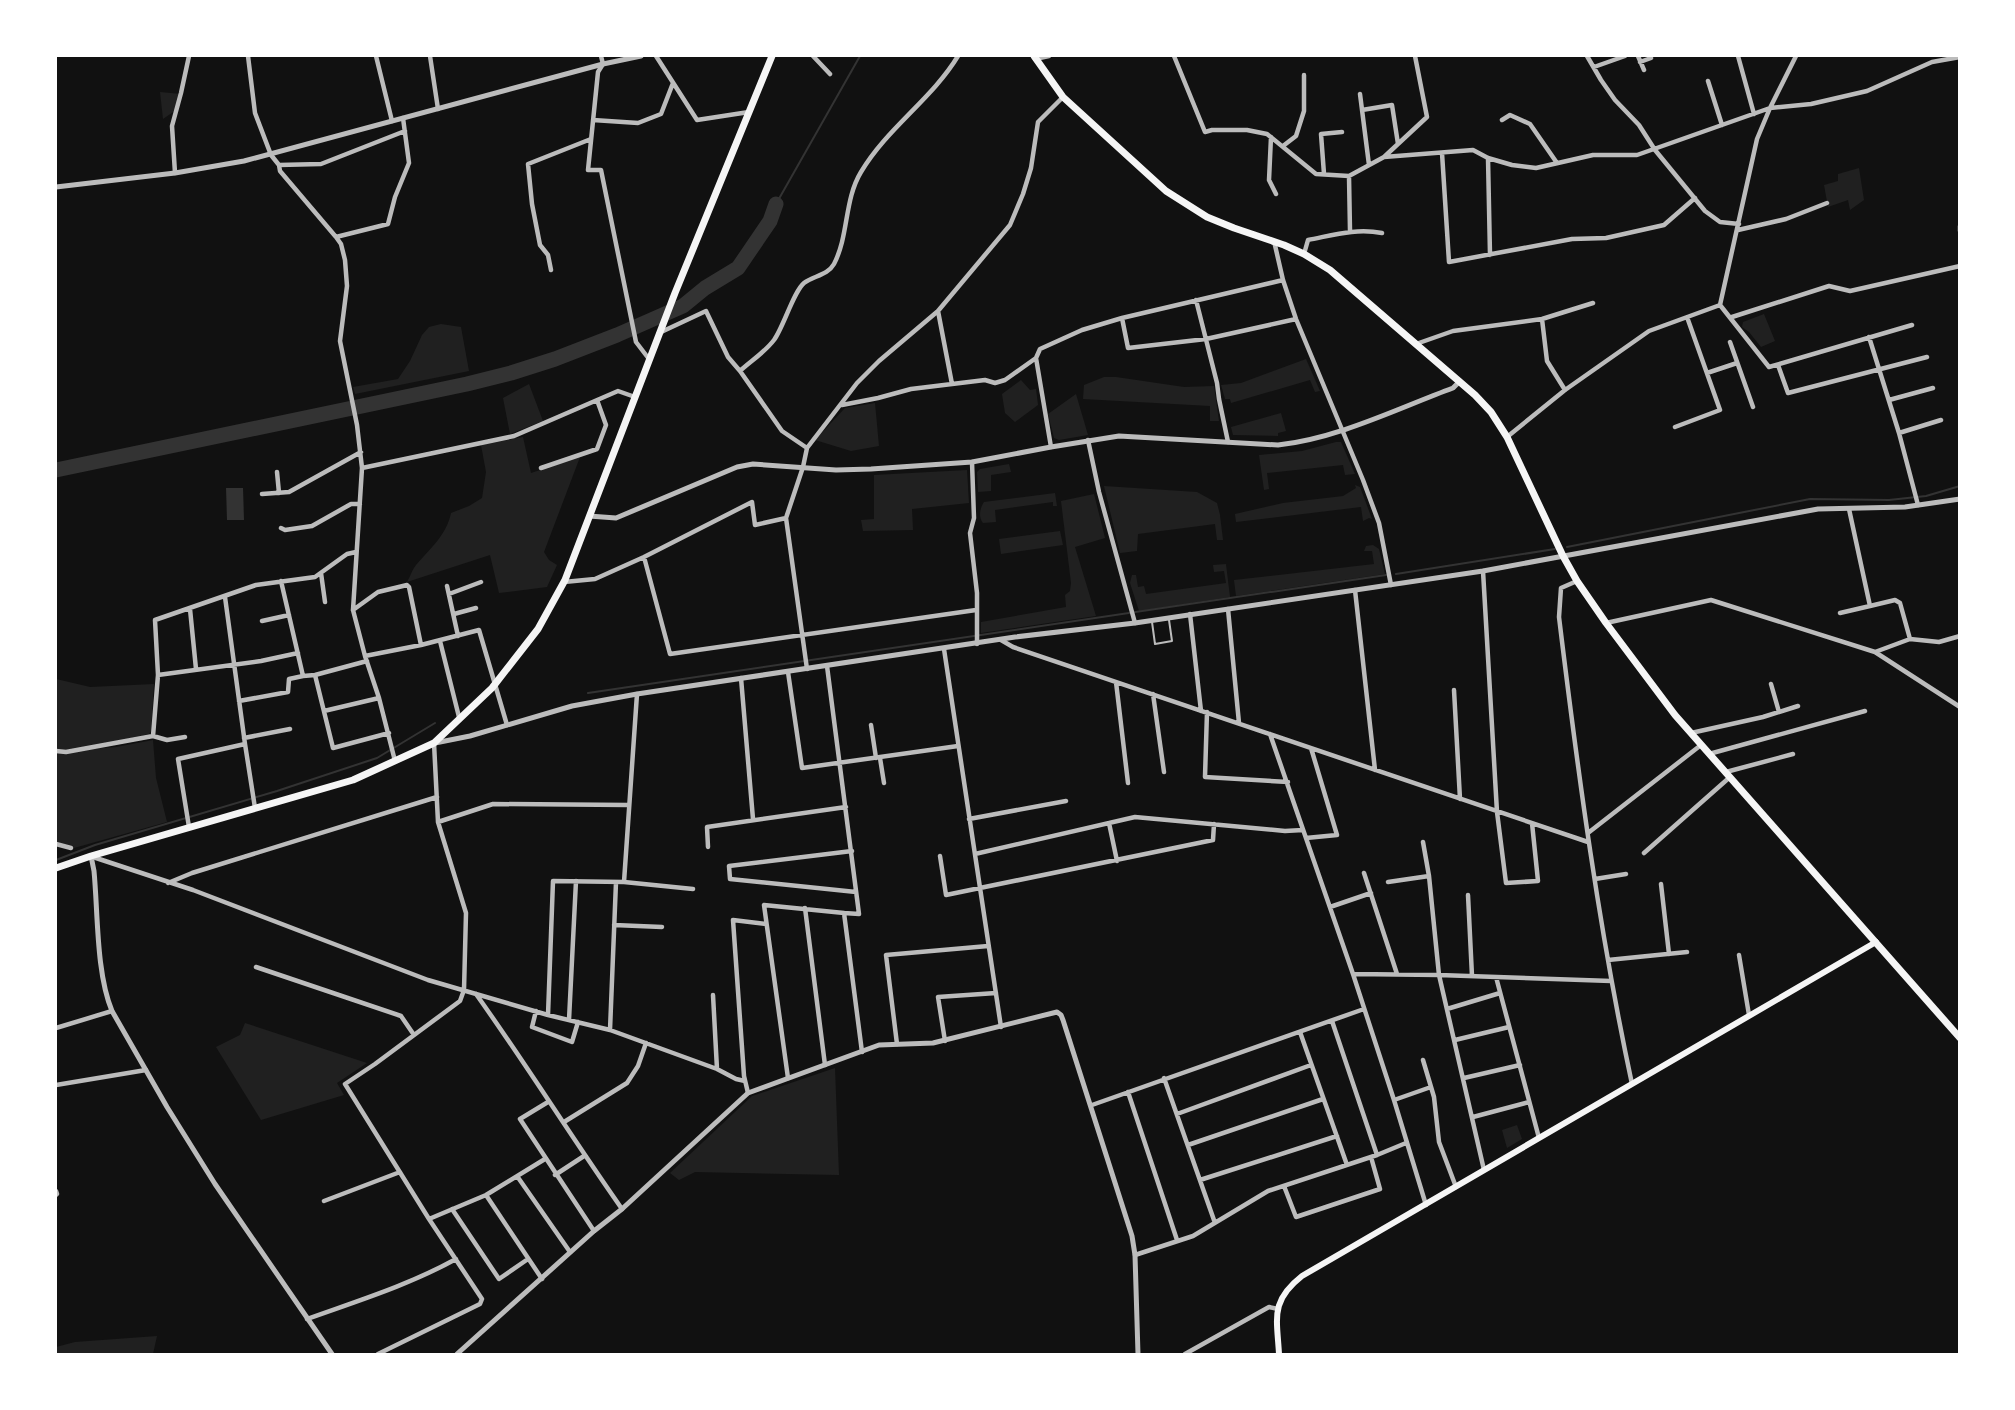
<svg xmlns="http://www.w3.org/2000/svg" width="2015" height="1410" viewBox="0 0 2015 1410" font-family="Jost,sans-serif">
<rect width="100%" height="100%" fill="#111"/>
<path fill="#202020" d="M160 92 181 94 176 110 163 119Z
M1859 168 1864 200 1850 210 1848 200 1828 207 1824 185 1838 181V174Z
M1764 314 1775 341 1761 347 1749 332 1742 327 1743 322Z
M441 324 461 327 469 371 355 394 353 387 398 379 410 361 422 335 429 327Z
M1306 359 1320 391 1315 392 1310 380 1231 403 1230 399H1225L1221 385 1241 383Z
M1104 377H1116L1184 387 1214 386 1219 421H1210V406L1083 399 1084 385Z
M1021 380 1030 390 1036 389 1038 405 1015 422 1005 413 1002 394Z
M529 384 543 421 510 434 503 398Z
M1076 394 1088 435 1059 440 1054 438 1048 414Z
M875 403 879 446 851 451 815 440 845 408Z
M1281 413 1286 431 1278 433V436L1233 435 1231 427Z
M523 437 531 473 580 457 544 552 549 560 557 565 547 587 499 593 490 555 407 582C410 577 412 570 416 565 430 549 447 534 451 513L469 506 482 498 486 472 481 445Z
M1336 442H1341L1355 474 1345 475 1343 465 1267 473 1269 489 1264 490 1259 455 1302 451Z
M1009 464 1011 472 991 475V491L978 492 977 472 980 469Z
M967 470 969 503 912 509 913 530 863 531 861 520 874 519V475Z
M1355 485 1360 487 1372 519 1369 518 1363 521 1361 507 1236 522 1235 514 1283 503 1343 496 1356 488Z
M1104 486 1197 492 1217 503 1220 515 1223 540H1217L1215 524 1138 534 1137 551 1120 553Z
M1055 493 1057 506H1053V502L995 510 996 522 983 523C978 517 980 508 984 502Z
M1094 494 1105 538 1075 547 1096 616 981 633V622L1066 607 1065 595 1070 591 1071 583 1061 501Z
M1060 531 1063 545 1001 554 999 539Z
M1373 545 1379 549 1385 574 1236 596 1234 580 1374 564 1372 551H1364L1366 546Z
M1226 564 1230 597 1139 611 1130 583 1132 575H1136L1138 587 1144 586 1146 594 1226 583 1224 571 1214 572 1213 565Z
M56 679 90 687 154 684 151 731 149 734 77 750 116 747 153 740 156 778 167 822 74 848 73 846 56 842Z
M245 1023 367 1063 337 1083 344 1095 261 1120 216 1047 240 1035Z
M835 1068 839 1175 695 1172 679 1180 670 1173 752 1096Z
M1517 1125 1522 1139 1507 1148 1502 1130Z
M157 1336 153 1354H56V1347L75 1342Z"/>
<path fill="#333" d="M226 488H243L244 520H227Z"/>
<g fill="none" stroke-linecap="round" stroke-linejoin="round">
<path stroke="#333" stroke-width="2" d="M776 204 860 56
M1567 547 1810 499 1889 500 1926 496 1960 486
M1396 574 1555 549
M588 693 1386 575
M56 860 95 845 277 791 377 758 435 723"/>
<path stroke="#333" stroke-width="15" d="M56 470 467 384 511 373 555 359 617 335 683 306 705 288 738 268 770 221 776 204"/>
<path stroke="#bcbcbc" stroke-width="2" d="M1152 622 1155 644 1172 641 1169 620"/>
<path stroke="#bcbcbc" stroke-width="4.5" d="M248 56 255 113 271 155 279 165 280 171 336 237 341 244 345 260 347 286 340 341 357 425 362 468 353 610 365 656 379 698 395 761
M376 56 392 121
M430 56 438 109
M601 56 603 64 598 72 588 170H601L636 342 649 359
M656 56 697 120 749 112
M813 56 830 74
M1174 56 1205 132 1212 130H1247L1267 134 1316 174 1349 176 1384 157 1427 117 1415 56
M1587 56 1601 80 1615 100 1639 125 1655 150 1705 211 1720 222 1739 224
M1638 56 1644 70
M1738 56 1754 114
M1035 59 1049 56
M1640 62 1651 58
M1594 67 1625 56
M1708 81 1722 125
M1360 94 1369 165
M1362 110 1392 105 1398 144
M593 120 638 123 661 114 673 83
M1502 120 1510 115 1530 124 1557 163
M1271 137 1269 180 1276 194
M1283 146 1296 136 1304 111V75
M1442 153 1449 262 1572 239 1606 238 1664 225 1695 198
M1384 157 1473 150 1488 158 1512 165 1536 168 1593 155H1637L1770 108 1811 104 1867 91 1932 62 1960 57
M1488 158 1490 255
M279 165 321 164 405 131
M175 173 172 126 181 93 189 56
M1324 174 1321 134 1342 132
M1349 176 1350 231
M1960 226V231
M1738 230 1786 219 1827 203
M336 237 388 224 395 197 409 163 403 118
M1274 241 1283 280 1296 319 1363 480 1379 523 1391 585
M1304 254 1308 240C1334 235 1356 228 1382 233
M551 270 548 255 540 245 532 204 528 164 591 139
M1196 300 1217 383 1219 399 1228 442
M1720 305 1769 367 1912 325
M938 311 952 384
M1732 317 1829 286 1850 291 1960 266
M1122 318 1128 348 1206 339 1296 319
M1542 319 1547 361 1565 390
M659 333 706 311 728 357 740 371 782 431 807 448 803 467 786 518 807 669
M1869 337 1899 433 1918 505
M1730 342 1753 407
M1416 344 1453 331 1542 319 1593 303
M1778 365 1788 393 1927 357
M740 371C751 361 765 352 774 340 783 328 794 291 804 283 813 276 828 275 834 264 849 235 844 200 861 172 887 128 932 99 958 56
M1707 373 1737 363
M1889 400 1933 388
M842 405 878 398 911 389 985 380 995 383 1005 380 1036 358
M1675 427 1720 410 1687 317
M1899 433 1941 420
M1507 437 1565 390 1649 331 1720 305 1757 139 1770 108 1796 56
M1088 440 1099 492 1135 623
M1051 447 1036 358 1040 349 1082 330 1122 318 1283 280
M807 448 857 383 879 361 938 311 1010 225 1023 194 1031 168 1038 122 1063 97
M972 462 974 518 970 533 977 593V644
M362 468 514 436 618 391 635 397
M541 468 597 449 606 425 597 400
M277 472 279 493
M262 494 289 492 361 452
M1849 509 1870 606 1895 600 1900 603 1910 639
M281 528 285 530 312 526 351 504H360
M644 557 670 654 976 610
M1483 571 1497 812 1506 883 1538 881 1532 823
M321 573 325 602
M281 581 303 676 315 675 367 661
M1577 581 1561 588 1559 617C1578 773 1599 930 1632 1084
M564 582 595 579 644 557 752 502 755 525 786 518
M447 586 458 636
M1355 590 1375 770
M449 594 481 582
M225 597 245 744 255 808
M190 609 196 669
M1228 609 1239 723
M353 610 378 592 407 585 409 587 421 645
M1840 613 1870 606
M454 614 476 608
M1190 614 1201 711
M262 621 289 615
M1606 623 1711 600 1875 652 1960 707
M1001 640 1013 647 1588 842
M440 641 459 717
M944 649 1001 1027
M1875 652 1910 639 1939 642 1960 636
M365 656 421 645 479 630 507 725
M827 666 859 914 844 913 862 1052
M788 672 802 768 958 746
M158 675 261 661 298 653
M315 675 333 748 389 733
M741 678 753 819
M1116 682 1128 783
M1771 684 1779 712
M1454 690 1460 799
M1153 694 1164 772
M239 701 288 692 289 679 303 676
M324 711 379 698
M1207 712 1205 777 1288 782
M871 725 876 758
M1691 733 1763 717 1798 706
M1270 734 1353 974 1394 1100 1426 1205
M185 737 167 740 153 736 158 675 155 620 256 585 315 577 347 554 356 552
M244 738 290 729
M56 751 66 752 153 736
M1709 754 1865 711
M880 758 884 783
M1726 772 1793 754
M969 819 1066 801
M438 822 493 804 628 805
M1109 823 1117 861
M189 827 178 759 245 744
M1588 833 1701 745
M1306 838 1337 835 1311 748
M1423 842 1429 876 1439 975 1484 1170
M56 844 71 848
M708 847 707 827 846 807
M852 851 729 866 730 879 856 892
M1644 853 1730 777
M975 854 1135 817 1285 831 1303 830
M940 856 946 895 1213 840 1214 824
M93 857 193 890 428 980 548 1015 610 1030 717 1069 736 1079 745 1081
M1364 873 1397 974
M1595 879 1626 874
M624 882 637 694
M1388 882 1429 876
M168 883 192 873 437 797
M1661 884 1669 954
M1468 895 1472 976
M1330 907 1371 893
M805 908 825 1065
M614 925 662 927
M1739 955 1749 1015
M1608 960 1687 952
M256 967 401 1016 414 1035
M1353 974 1439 975 1611 981
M1496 977 1539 1138
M476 994C526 1064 572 1138 622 1209
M713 995 717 1069
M1447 1009 1500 993
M536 1011 532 1027 572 1042 578 1022
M548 1015 553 881 624 882 693 889
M569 1020 576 881
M1332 1021 1377 1155
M56 1028 112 1011
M610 1030 616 882
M1300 1032 1347 1165
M1455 1040 1509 1027
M945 1041 938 997 996 993
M897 1044 886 955 988 946
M1423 1060 1434 1097 1439 1142 1456 1187
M788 1078 764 905 844 913
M1164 1078 1215 1223
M1464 1078 1520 1065
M56 1085 146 1070
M1128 1092 1177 1240
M748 1093 744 1076 733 920 766 924
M1394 1100 1431 1087
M548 1102 520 1119 594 1231
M1092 1105 1364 1009
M1177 1114 1311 1065
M1473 1117 1529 1102
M564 1122 627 1083 638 1066 646 1043
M1188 1145 1323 1099
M555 1175 584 1156
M517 1176 570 1252
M1200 1180 1337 1136
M1284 1186 1296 1217 1380 1189 1371 1157
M56 1191 57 1194 56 1195
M486 1195 542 1279
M324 1201 400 1172
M452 1209 499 1279 528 1259
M429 1219 486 1195 545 1159
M1135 1255 1193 1236 1268 1191 1377 1155 1406 1143
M307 1319C357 1301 409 1285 456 1259
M378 1354 480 1304 482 1299 429 1219 345 1084 375 1064 460 1001 464 990 466 913 438 822 434 743
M1185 1354 1269 1307 1278 1309"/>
<path stroke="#bcbcbc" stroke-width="5" d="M56 187 175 173 244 161 603 64 641 56
M589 516 616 518 737 467 753 464 836 470 871 469 972 462 1051 447 1119 436 1278 445C1339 438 1396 409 1453 388L1460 381
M435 743 470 736 572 706 637 694 1015 637 1135 623 1483 571 1818 509 1905 507 1960 499
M91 856 94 871C98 912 96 973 112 1011L167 1107 215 1184 332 1354
M457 1354 594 1231 622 1209 748 1093 879 1045 933 1043 1057 1012 1061 1015 1063 1020 1132 1236 1135 1255 1138 1354"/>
<path stroke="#f5f5f5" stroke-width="6" d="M1279 1354C1277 1318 1270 1301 1302 1276L1876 942"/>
<path stroke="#f5f5f5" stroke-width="7" d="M1034 56 1063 97 1166 191 1207 217 1234 228 1284 245 1304 254 1330 270 1475 395 1491 412 1507 437 1563 556 1577 581 1606 623 1675 715 1960 1038
M56 868 91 856 353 780 434 743 492 688 538 629 565 580 675 293 772 56"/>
</g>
<rect width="2015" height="1410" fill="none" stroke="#ffffff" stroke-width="114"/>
</svg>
